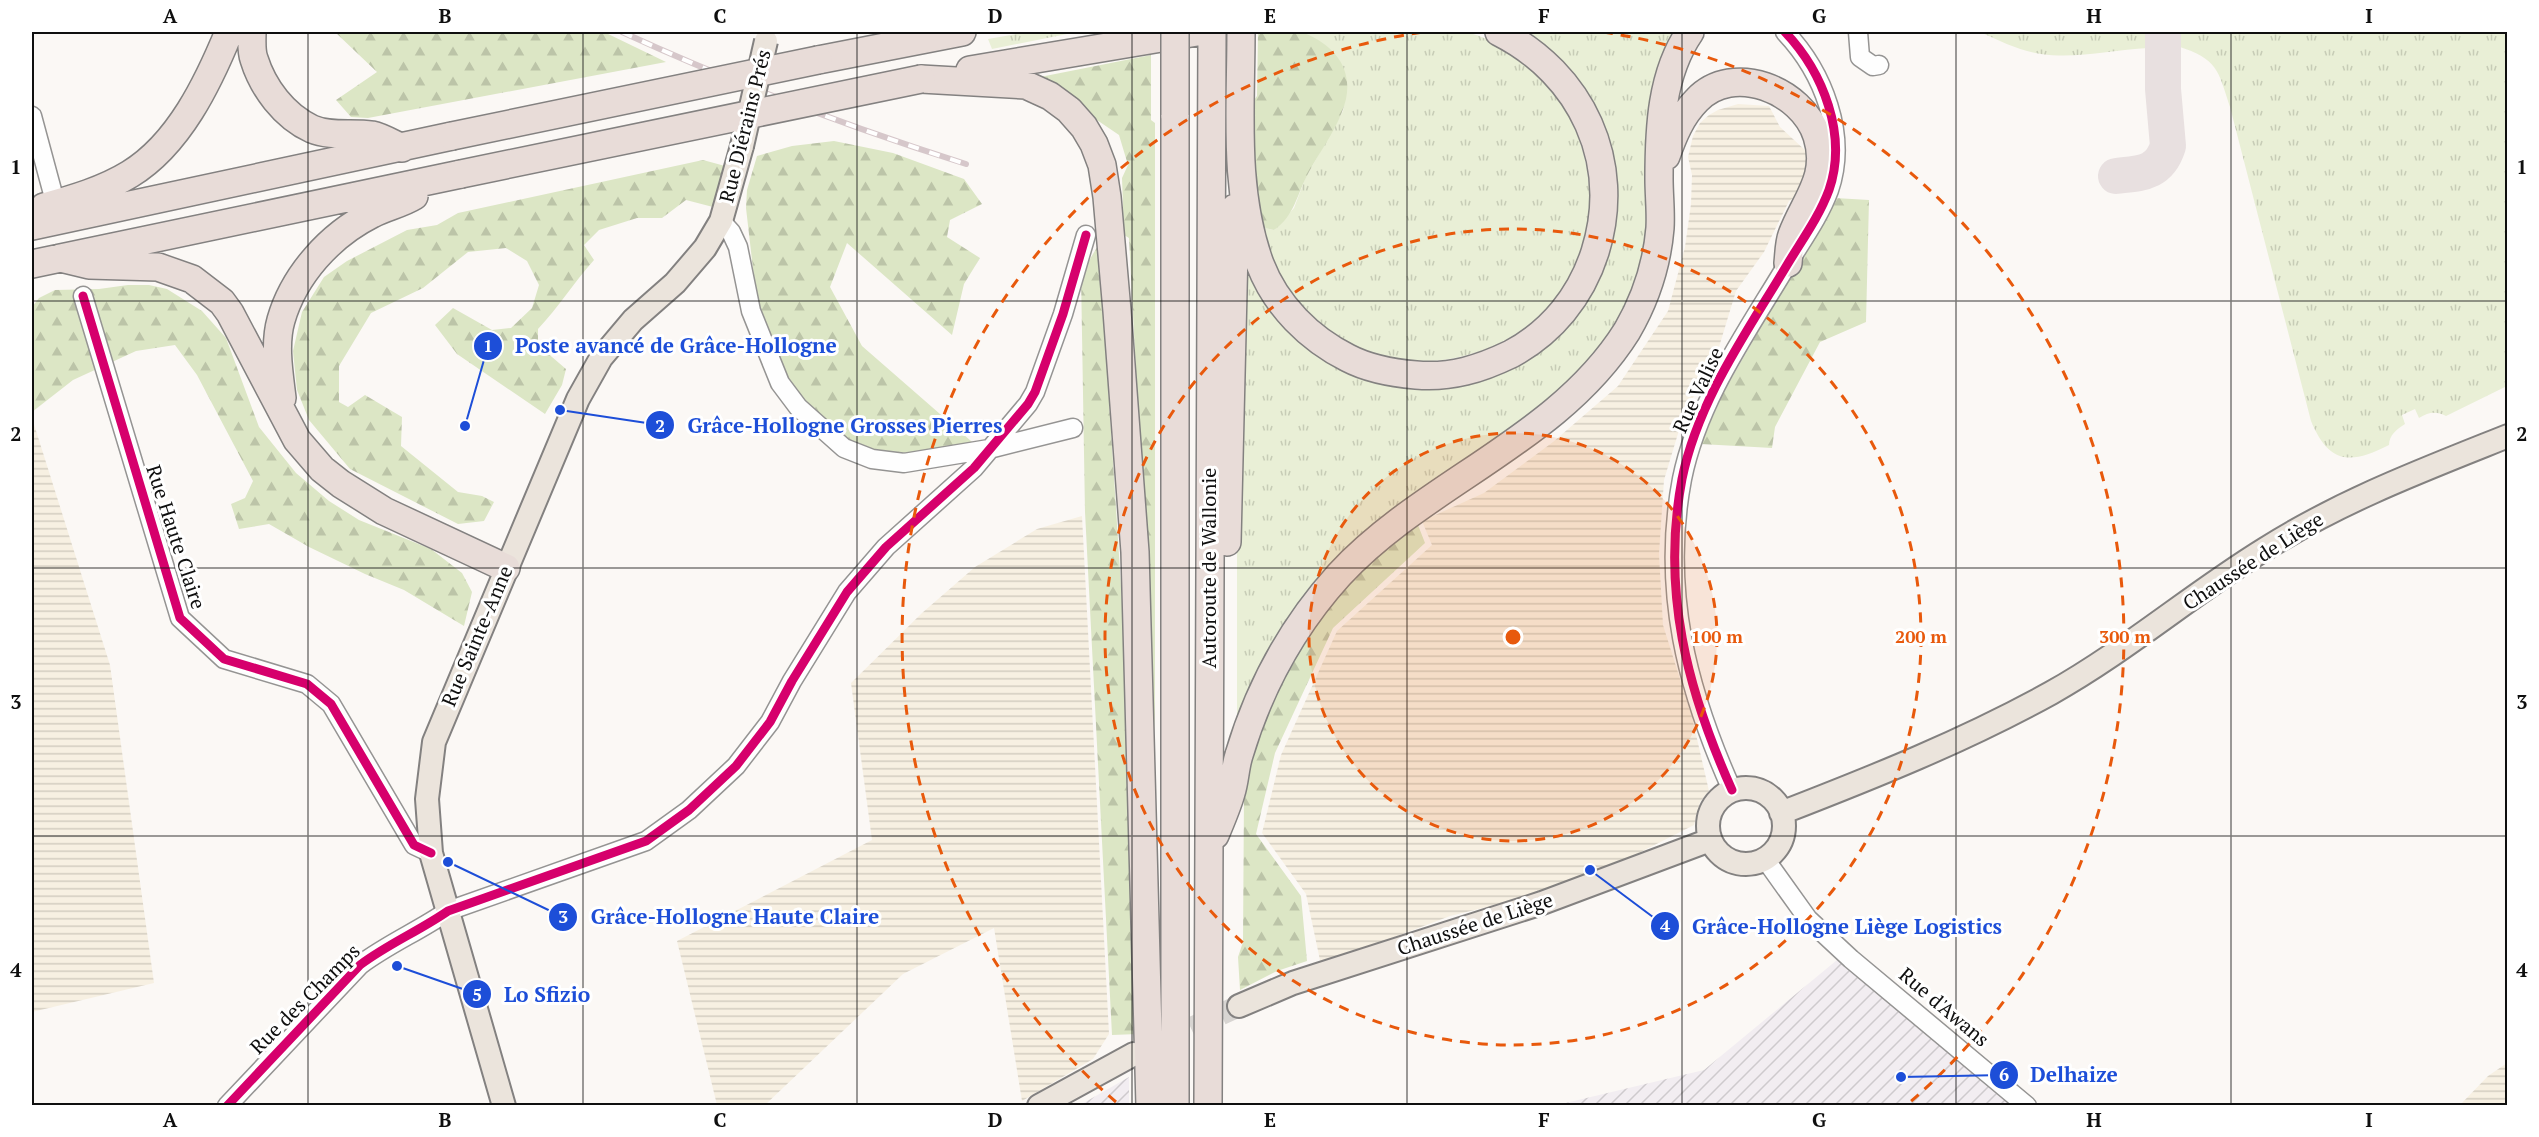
<svg xmlns="http://www.w3.org/2000/svg" width="2539" height="1137" viewBox="0 0 2539 1137" font-family="'PT Serif',serif">
<defs>
<pattern id="industrial-furrows" width="10" height="10" patternUnits="userSpaceOnUse" patternTransform="scale(1.5)"><rect width="10" height="10" fill="#f2edf1"/><path d="M-1 1l2-2M0 10L10 0M9 11l2-2" fill="none" stroke="#cecacd"/></pattern>
<pattern id="farmland-rules" width="6" height="5" patternUnits="userSpaceOnUse" patternTransform="scale(1.5)"><rect width="6" height="5" fill="#f7f0e2"/><path d="M0 2.5h6" fill="none" stroke="#d3cdc1"/></pattern>
<pattern id="grass-tufts" width="24" height="20" patternUnits="userSpaceOnUse" patternTransform="scale(1.5)"><rect width="24" height="20" fill="#e9efd6"/><path d="M3 7l-1-3M5 7V3M7 7l1-3M15 17l-1-3M17 17v-4M19 17l1-3" fill="none" stroke="#c7ccb6"/></pattern>
<pattern id="forest-firs" width="22" height="20" patternUnits="userSpaceOnUse" patternTransform="scale(1.5)"><rect width="22" height="20" fill="#dce6c5"/><path d="M5 1l3.5 6h-7zM16 11l3.5 6h-7z" fill="#bcc4a8"/></pattern>
</defs>
<rect width="100%" height="100%" fill="#fbf8f5"/>
<path fill="url(#industrial-furrows)" d="M1837 960 2015 1106H1553L1704 1070Z
M1129 1077V1105H1080Z"/>
<path fill="url(#farmland-rules)" d="M1738 104 1769 106 1780 127 1806 151 1807 171 1805 191 1789 201 1764 252 1736 291 1719 347 1683 417 1664 480 1659 554 1663 625 1692 717 1709 791 1700 802 1694 825 1611 867 1528 897 1450 916 1321 965 1306 894 1262 833 1281 755 1337 631 1432 545 1422 521 1484 493 1553 442 1618 386 1668 311 1685 247 1691 204 1692 175 1688 157 1693 136 1700 123 1709 115 1718 110Z
M32 418 110 665 154 983 32 1012Z
M1082 516 1109 1034 1093 1059 1022 1101 994 928 903 974 765 1105H717L677 941 872 840 851 683 922 613 975 567 1037 529Z
M2507 1063V1105H2460L2488 1076Z"/>
<path fill="url(#grass-tufts)" d="M1028 32H1077L992 49 988 39Z
M1301 32C1339 32 1377 32 1414 32 1430 32 1449 29 1464 32 1502 38 1551 81 1568 115 1625 222 1564 344 1443 360 1398 365 1356 353 1321 323 1289 296 1273 270 1264 228L1274 230 1294 208 1305 179 1343 111 1347 87Z
M1520 32H1679L1650 185 1645 268 1607 356 1382 529 1237 749V522L1247 263 1372 378 1540 345 1615 194Z
M1980 32H2149L2148 48C2113 50 2076 59 2041 54 2020 51 2000 41 1980 32Z
M2177 32H2507V386L2446 416C2436 411 2429 412 2419 418L2415 409 2402 415 2405 424C2397 429 2389 435 2389 445 2350 465 2329 464 2311 421L2230 107C2218 70 2218 59 2177 46Z"/>
<path fill="url(#forest-firs)" d="M335 32H604L666 62 368 118 351 117 336 100 377 72Z
M1258 32C1271 31 1292 28 1304 33 1339 47 1357 75 1342 112 1334 133 1319 153 1309 172 1297 193 1295 216 1274 230L1264 228 1254 188V100L1257 96Z
M1151 55V120L1155 123V733L1129 238 1124 235 1122 178 1128 165 1119 135 1035 78Z
M834 141 893 153 964 179 982 204 950 220 947 237 980 258 964 284 952 335 847 243 830 287 862 346 979 448 905 460 846 444 784 383 758 312 746 208 747 190 757 156 792 146Z
M703 160 725 166 713 207 686 200 662 218H637L599 230 584 245 594 260C574 282 559 307 538 329V345L566 369 562 385 545 414 457 354 435 325 453 308 492 330 511 328 532 308 539 285 527 261 506 248 468 252 423 288 371 313 339 366V402L348 407 365 395 402 417 401 446 458 492 482 496 494 502 484 521 458 524 350 469 309 420 297 390 293 351 302 312 324 277 347 261 407 230 437 225 458 213Z
M1835 198 1869 200 1866 322 1820 342 1775 427 1772 448 1701 444 1723 393Z
M1099 244 1124 633 1138 1034 1112 1035 1085 512 1081 274Z
M128 285H149L167 289 202 311 226 338 259 427 296 473 329 501 359 520 431 549 462 573 472 592 464 626 404 590 365 574 309 547 269 524 239 529 231 504 245 498 253 481 197 375 175 345 136 351 73 380 32 412V307L39 298 55 290 99 289Z
M1418 525 1425 543 1333 628 1275 753 1256 834 1301 896 1307 961 1277 971 1240 990 1238 957 1243 942 1244 793 1254 746 1268 708 1309 632 1340 592 1368 565Z"/>
<g fill="none" stroke-linecap="round" stroke-linejoin="round">
<path stroke="#e8e0e0" stroke-width="36" d="M2116 176C2141 173 2159 174 2168 146L2163 89V32"/>
<path stroke="#d8d5d2" stroke-width="22" stroke-dasharray="22 11" stroke-linecap="butt" d="M1161 1042 1239 1006"/>
<g stroke="#959493" stroke-width="21">
<path id="minor" d="M1858 32 1860 57 1873 66 1879 65
M32 116 53 194
M721 221 731 232 738 247 751 311 780 383 798 407 844 448 872 459 904 463 989 449 1073 428
M83 296 180 618 224 659 307 684 331 704 414 845 431 853
M1732 790C1687 690 1661 590 1682 479 1698 400 1747 332 1787 265 1802 240 1819 217 1829 190 1848 135 1823 72 1785 32
M1765 859 1808 919 1851 959 2027 1106
M227 1106 360 965C388 944 419 931 448 911L646 841 689 810 736 766 770 722 792 681 847 592 886 547 974 468 1028 404 1035 392 1063 314 1086 235"/>
</g>
<g stroke="#838180" stroke-width="26">
<path id="major" d="M1708 826a38 38 0 1 1 76 0a38 38 0 1 1-76 0Z
M1781 813C1874 777 1964 741 2051 693 2126 651 2192 594 2265 549 2343 500 2423 470 2508 436
M1239 1006 1293 983 1542 903 1710 840
M504 1106 431 853 427 799 434 742 578 399 601 358 633 320 675 283 705 248 721 221 742 146
M1039 1106 1134 1054"/>
</g>
<g stroke="#838180" stroke-width="30">
<path id="highway" d="M252 32C252 40 251 51 254 59 263 88 284 116 312 129 331 137 352 132 372 135 382 137 393 144 402 148
M1241 32C1241 109 1233 190 1260 264 1276 306 1310 339 1348 358 1369 369 1392 373 1416 375 1451 378 1480 369 1511 354 1552 332 1581 296 1595 252 1623 162 1582 74 1499 32
M818 60 962 32
M970 70 1197 32
M921 79 1026 85 1050 96 1069 110 1084 127 1094 144 1102 165 1107 197 1117 311 1135 552 1150 1106
M1666 156C1673 136 1681 116 1697 100 1733 62 1802 90 1817 136 1830 177 1805 200 1792 235 1789 243 1789 254 1788 263
M44 207C73 199 104 190 130 174 179 144 208 83 229 32
M32 226 452 136
M60 258 89 265 158 267 192 279 222 302 230 313 297 440 322 469 341 484 384 511 506 568
M32 264 461 174
M282 398C279 373 274 344 281 320 294 275 330 235 372 214 385 207 401 204 414 196
M1227 542 1235 208
M1215 835C1221 821 1227 807 1231 793 1235 781 1235 767 1239 755 1259 688 1292 627 1339 575 1425 482 1558 441 1627 331 1645 300 1657 264 1660 228 1661 212 1659 195 1659 179 1659 129 1661 74 1690 32
M1175 1106V115
M1208 1106 1212 32"/>
</g>
<use href="#minor" stroke="#fefefe" stroke-width="18"/>
<use href="#major" stroke="#ebe4dc" stroke-width="22"/>
<use href="#highway" stroke="#e8dcd8" stroke-width="27"/>
<g stroke="#d6c7ca" stroke-width="6">
<path id="rail" d="M622 32C733 83 849 127 966 164"/>
</g>
<use href="#rail" stroke="#fff" stroke-width="4" stroke-dasharray="11" stroke-linecap="butt"/>
<g stroke="#838180" stroke-width="26" stroke-linecap="butt">
<path id="major-bridge" d="M742 146 766 41"/>
</g>
<g stroke="#838180" stroke-width="30" stroke-linecap="butt">
<path id="highway-bridge" d="M1175 32V115
M452 136 818 60
M461 174 921 79"/>
</g>
<use href="#major-bridge" stroke="#ebe4dc" stroke-width="22"/>
<use href="#highway-bridge" stroke="#e8dcd8" stroke-width="27"/>
<g stroke="#fff" stroke-width="13">
<path id="cycleway" d="M83 296 180 618 224 659 307 684 331 704 414 845 431 853
M1732 790C1687 690 1661 590 1682 479 1698 400 1747 332 1787 265 1802 240 1819 217 1829 190 1848 135 1823 72 1785 32
M227 1106 360 965C388 944 419 931 448 911L646 841 689 810 736 766 770 722 792 681 847 592 886 547 974 468 1028 404 1035 392 1063 314 1086 235"/>
</g>
<use href="#cycleway" stroke="#d6006c" stroke-width="9"/>
</g>
<path fill="none" stroke="#0f0f0f" stroke-width="1.5" stroke-opacity="0.55" d="M308 32V1106M583 32V1106M857 32V1106M1132 32V1106M1407 32V1106M1682 32V1106M1956 32V1106M2231 32V1106M32 301H2508M32 568H2508M32 836H2508"/>
<circle cx="1513" cy="637" r="204" fill="#e8590c" fill-opacity=".12"/>
<g fill="none" stroke="#e8590c" stroke-width="3" stroke-dasharray="10 8">
<circle cx="1513" cy="637" r="204"/>
<circle cx="1513" cy="637" r="408"/>
<path d="M1116 1102A612 612 0 0 1 1423 32M1603 32A612 612 0 0 1 1910 1102"/>
</g>
<g text-anchor="middle" stroke-width="6" stroke-linejoin="round" paint-order="stroke">
<g font-size="20" fill="#0f0f0f" stroke="#fff">
<text transform="translate(745 126) rotate(-76)" y="7">Rue Diérains Prés</text>
<text transform="translate(1698 390) rotate(-65)" y="7">Rue Valise</text>
<text transform="translate(176 537) rotate(72)" y="7">Rue Haute Claire</text>
<text transform="translate(2253 561) rotate(-33)" y="7">Chaussée de Liège</text>
<text transform="translate(1209 568) rotate(-90)" y="7">Autoroute de Wallonie</text>
<text transform="translate(477 636) rotate(-67)" y="7">Rue Sainte-Anne</text>
<text transform="translate(1475 924) rotate(-18)" y="7">Chaussée de Liège</text>
<text transform="translate(305 999) rotate(-45)" y="7">Rue des Champs</text>
<text transform="translate(1944 1007) rotate(40)" y="7">Rue d'Awans</text>
</g>
</g>
<circle cx="1513" cy="637" r="9" fill="#e8590c" stroke="#fff" stroke-width="3"/>
<g font-size="18" text-anchor="middle" font-weight="bold" fill="#e8590c" stroke="#fff" stroke-width="6" stroke-linejoin="round" paint-order="stroke">
<text x="1717" y="643">100 m</text>
<text x="1921" y="643">200 m</text>
<text x="2125" y="643">300 m</text>
</g>
<path fill="none" stroke="#1d4ed8" stroke-width="2" d="M465 426L488 346M560 410L660 425M448 862L563 917M1590 870L1665 926M397 966L477 994M1901 1077L2004 1075"/>
<g fill="#1d4ed8" stroke="#fff" stroke-width="2">
<circle cx="465" cy="426" r="6"/>
<circle cx="560" cy="410" r="6"/>
<circle cx="448" cy="862" r="6"/>
<circle cx="1590" cy="870" r="6"/>
<circle cx="397" cy="966" r="6"/>
<circle cx="1901" cy="1077" r="6"/>
<circle cx="488" cy="346" r="15"/>
<circle cx="660" cy="425" r="15"/>
<circle cx="563" cy="917" r="15"/>
<circle cx="1665" cy="926" r="15"/>
<circle cx="477" cy="994" r="15"/>
<circle cx="2004" cy="1075" r="15"/>
</g>
<g font-size="18" text-anchor="middle" font-weight="bold" fill="#fff">
<text x="488" y="352">1</text>
<text x="660" y="432">2</text>
<text x="563" y="923">3</text>
<text x="1665" y="932">4</text>
<text x="477" y="1001">5</text>
<text x="2004" y="1081">6</text>
</g>
<g font-size="21" text-anchor="middle" font-weight="bold" fill="#1d4ed8" stroke="#fff" stroke-width="6" stroke-linejoin="round" paint-order="stroke">
<text x="676" y="353">Poste avancé de Grâce-Hollogne</text>
<text x="845" y="433">Grâce-Hollogne Grosses Pierres</text>
<text x="735" y="924">Grâce-Hollogne Haute Claire</text>
<text x="1847" y="934">Grâce-Hollogne Liège Logistics</text>
<text x="547" y="1002">Lo Sfizio</text>
<text x="2074" y="1082">Delhaize</text>
</g>
<rect width="2539" height="1137" fill="none" stroke="#ffffff" stroke-width="66"/>
<rect x="33" y="33" width="2473" height="1071" fill="none" stroke="#0f0f0f" stroke-width="2"/>
<g font-size="20" text-anchor="middle" font-weight="bold" fill="#0f0f0f">
<text x="170" y="23">A</text>
<text x="445" y="23">B</text>
<text x="720" y="23">C</text>
<text x="995" y="23">D</text>
<text x="1270" y="23">E</text>
<text x="1544" y="23">F</text>
<text x="1819" y="23">G</text>
<text x="2094" y="23">H</text>
<text x="2369" y="23">I</text>
<text x="16" y="174">1</text>
<text x="2522" y="174">1</text>
<text x="16" y="441">2</text>
<text x="2522" y="441">2</text>
<text x="16" y="709">3</text>
<text x="2522" y="709">3</text>
<text x="16" y="977">4</text>
<text x="2522" y="977">4</text>
<text x="170" y="1127">A</text>
<text x="445" y="1127">B</text>
<text x="720" y="1127">C</text>
<text x="995" y="1127">D</text>
<text x="1270" y="1127">E</text>
<text x="1544" y="1127">F</text>
<text x="1819" y="1127">G</text>
<text x="2094" y="1127">H</text>
<text x="2369" y="1127">I</text>
</g>
</svg>
